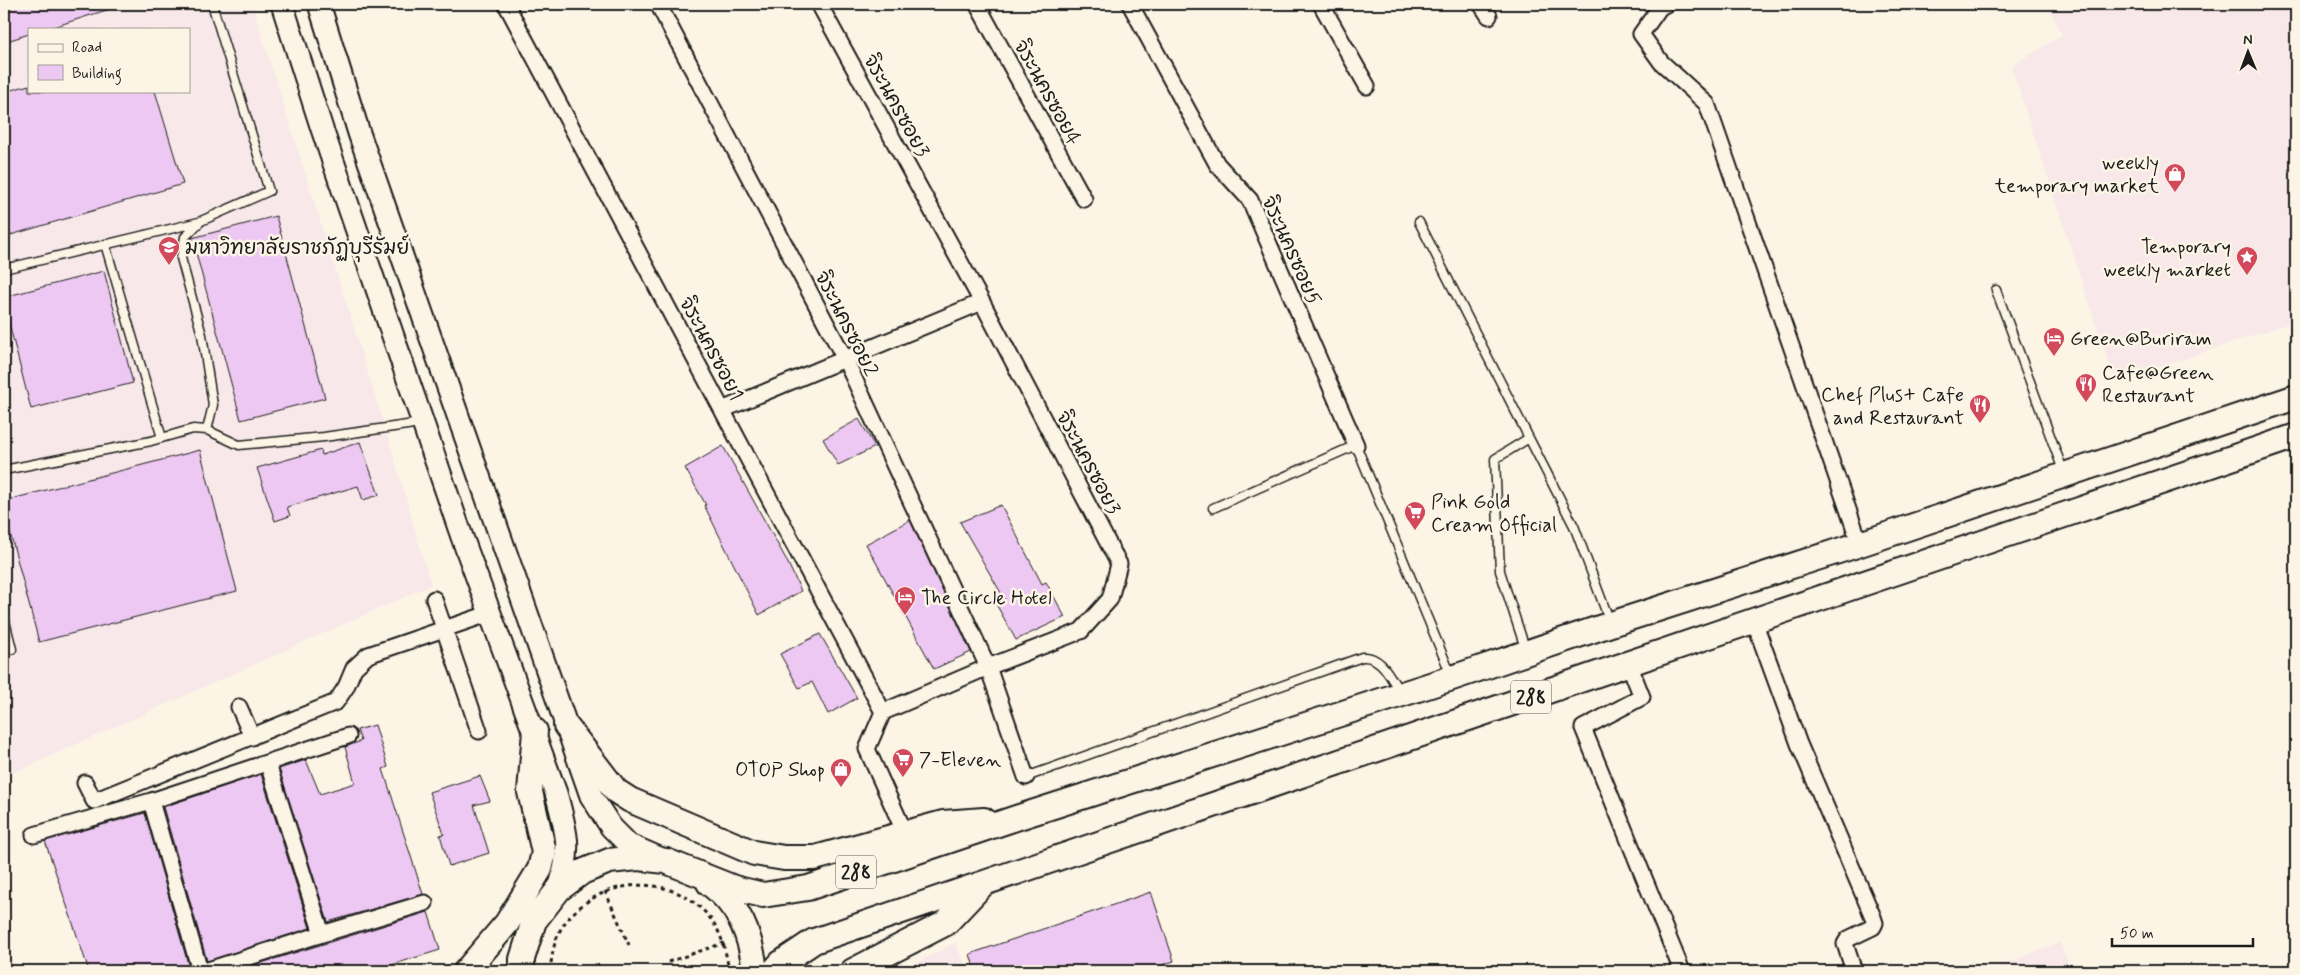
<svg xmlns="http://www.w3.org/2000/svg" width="2300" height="975" viewBox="0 0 2300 975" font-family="Mynerve,'Playpen Sans Thai',sans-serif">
<rect width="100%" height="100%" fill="#fcf5e5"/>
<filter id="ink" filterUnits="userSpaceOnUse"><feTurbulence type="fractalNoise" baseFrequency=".02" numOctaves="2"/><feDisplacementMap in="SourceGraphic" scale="10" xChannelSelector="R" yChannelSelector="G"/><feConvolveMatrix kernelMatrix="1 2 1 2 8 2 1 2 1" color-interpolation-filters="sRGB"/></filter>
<g filter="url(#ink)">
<path fill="#f8e8e9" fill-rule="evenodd" d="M4 4H252L389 440 431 585 4 777ZM29 29H189V91H29Z
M2047 4H2283L2296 22V321L2115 382 2011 66 2062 35Z
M2060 942 2071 971H1988Z
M955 943 968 971H900Z"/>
<path fill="#edc8f2" stroke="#1c1c1c" d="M4 4H116V7L47 29H29V34L4 42Z
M29 85V91H155L183 184 4 237V92Z
M276 216 325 398 241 420 192 238Z
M104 271 133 383 31 409 4 304V297Z
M859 419 875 447 838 465 823 439Z
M360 442 379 495 363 500 358 486 287 507 290 516 275 521 257 468 321 450 322 455Z
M723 446 786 559 801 591 759 615 704 505H706L685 468Z
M200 450 237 591 39 642 4 510V501Z
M1001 505 1042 584 1046 582 1065 617 1016 640 996 604 1005 600 960 522Z
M910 520 971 652 934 669 866 544Z
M820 634 857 698 828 714 812 682 799 688 780 654Z
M375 725 388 767 383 769 423 894 328 922 279 769 306 760 320 794 355 783 345 747 361 741 357 730Z
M261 774 310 928 207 961 163 807Z
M480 776 490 801 474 805 489 853 449 866 440 835 444 834 429 792Z
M145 813 190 971H89L45 841Z
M1151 892 1174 961 1143 971H975L970 954Z
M428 912 440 950 372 971H235Z"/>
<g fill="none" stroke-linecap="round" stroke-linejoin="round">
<g stroke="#1c1c1c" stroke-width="11">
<path id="lane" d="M1419 222 1529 438
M105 244 162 438
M4 269 199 222
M1996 290 2064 473
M207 430 213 405 202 335 181 258 185 237 201 221 269 191 212 4
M4 470 151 441 193 429 207 430 239 445 324 437 421 423
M1213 508 1356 445 1451 675
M4 617 12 649 4 651
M1526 651 1500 571 1495 459 1529 438 1574 526 1610 622
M1026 777 1362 657C1382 655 1390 678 1400 692"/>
</g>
<g stroke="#1c1c1c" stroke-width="19">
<path id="street" d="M506 4 883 712
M658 4 845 359 988 667 1026 777
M819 4 982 302 1119 564 1110 599 1081 631 988 667 883 712 867 749 905 833
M977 4 1084 199
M1130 4 1217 164 1250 200 1356 445
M1321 4 1367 86
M1481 4 1489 16
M1666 4 1660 7 1641 34 1661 62 1707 104 1860 544
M722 410 982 302
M434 599 479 731
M1754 621 1799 744 1873 917 1875 923 1873 927 1848 939 1845 944 1854 971
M1629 664 1642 697 1583 728 1682 971
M239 707 252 737
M85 783 94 801 336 702 346 687 354 668 368 655 491 613
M151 801 200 971
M34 835 151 801 348 736
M322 934 425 903
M205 971 322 934 268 764"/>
</g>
<g stroke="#1c1c1c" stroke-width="25">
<path id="secondary" d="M282 4 322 129 462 537 556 793C567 834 572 847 559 889
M319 4 359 133 591 796 611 827 629 845 659 858"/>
</g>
<g stroke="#1c1c1c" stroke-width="28">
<path id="primary" d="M566 726 616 791 630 800 754 853 784 858H815L943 823 984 820
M709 883C739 905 751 935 755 971
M466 971 507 923 540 869 544 852 530 792 535 731
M522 971V959L534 921 559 889 582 872 609 861 638 858 666 861 734 888 763 895 808 888 1016 818 1452 678 1611 624 1860 544 2296 397
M774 971 781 963 814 941 2296 436
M853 971 946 923 981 886"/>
</g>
<path stroke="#1c1c1c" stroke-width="3" stroke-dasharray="4 4" stroke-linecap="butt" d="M605 891 629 945
M668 962 724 943
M550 971C552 955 554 938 564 924 598 877 672 870 710 918 722 933 726 952 729 971"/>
<use href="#lane" stroke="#fcf5e5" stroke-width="8"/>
<use href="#street" stroke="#fcf5e5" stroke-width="15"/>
<use href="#secondary" stroke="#fcf5e5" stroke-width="21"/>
<use href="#primary" stroke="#fcf5e5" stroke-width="24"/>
</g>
</g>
<defs>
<g id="shop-pin" transform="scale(1.125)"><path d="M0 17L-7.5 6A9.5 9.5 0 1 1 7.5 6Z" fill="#d1495b" stroke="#fcf5e5"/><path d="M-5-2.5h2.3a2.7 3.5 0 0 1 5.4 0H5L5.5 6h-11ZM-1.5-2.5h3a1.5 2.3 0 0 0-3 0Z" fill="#fff"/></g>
<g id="university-pin" transform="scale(1.125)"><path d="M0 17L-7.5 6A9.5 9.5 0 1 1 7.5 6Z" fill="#d1495b" stroke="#fcf5e5"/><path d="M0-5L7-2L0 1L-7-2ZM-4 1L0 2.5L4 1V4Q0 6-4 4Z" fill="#fff"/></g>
<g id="sight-pin" transform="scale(1.125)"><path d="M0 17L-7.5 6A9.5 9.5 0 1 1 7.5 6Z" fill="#d1495b" stroke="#fcf5e5"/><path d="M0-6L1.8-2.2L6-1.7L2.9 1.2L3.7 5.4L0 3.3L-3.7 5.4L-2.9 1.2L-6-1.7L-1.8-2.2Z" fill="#fff"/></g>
<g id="hotel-pin" transform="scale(1.125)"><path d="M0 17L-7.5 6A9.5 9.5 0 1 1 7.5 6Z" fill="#d1495b" stroke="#fcf5e5"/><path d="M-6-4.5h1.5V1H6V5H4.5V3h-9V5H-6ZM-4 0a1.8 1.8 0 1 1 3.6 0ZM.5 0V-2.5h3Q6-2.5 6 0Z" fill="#fff"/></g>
<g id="restaurant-pin" transform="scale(1.125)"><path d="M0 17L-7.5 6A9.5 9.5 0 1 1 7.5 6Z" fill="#d1495b" stroke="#fcf5e5"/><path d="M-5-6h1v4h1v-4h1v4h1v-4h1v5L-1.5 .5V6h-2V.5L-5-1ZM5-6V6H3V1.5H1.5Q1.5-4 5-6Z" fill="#fff"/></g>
<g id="supermarket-pin" transform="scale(1.125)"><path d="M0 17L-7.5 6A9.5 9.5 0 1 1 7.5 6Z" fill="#d1495b" stroke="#fcf5e5"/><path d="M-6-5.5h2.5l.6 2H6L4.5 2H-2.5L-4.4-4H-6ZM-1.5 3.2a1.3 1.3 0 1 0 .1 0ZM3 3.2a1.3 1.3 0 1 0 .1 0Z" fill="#fff"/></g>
</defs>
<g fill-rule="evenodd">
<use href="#shop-pin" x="2175" y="174"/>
<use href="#university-pin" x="169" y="247"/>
<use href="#sight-pin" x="2247" y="257"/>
<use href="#hotel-pin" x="2054" y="338"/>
<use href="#restaurant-pin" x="2086" y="384"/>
<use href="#restaurant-pin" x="1980" y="405"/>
<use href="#supermarket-pin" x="1415" y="512"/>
<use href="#hotel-pin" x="905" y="597"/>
<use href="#supermarket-pin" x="903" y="759"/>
<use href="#shop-pin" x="841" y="769"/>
</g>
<g text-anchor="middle" stroke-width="5" stroke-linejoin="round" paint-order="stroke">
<g fill="#fcf5e5" stroke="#5f5d58" stroke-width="1">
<rect x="1511" y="680.5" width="40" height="33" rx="4"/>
<rect x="836" y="855.5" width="40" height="33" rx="4"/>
</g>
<g font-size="19" font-weight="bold" fill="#1c1c1c">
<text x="1531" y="704">288</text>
<text x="856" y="879">288</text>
</g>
<g font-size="20" fill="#1c1c1c" stroke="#fcf5e5">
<text transform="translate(1048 92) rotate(61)" y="7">จิระนครซอย4</text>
<text transform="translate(897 105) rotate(61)" y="7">จิระนครซอย3</text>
<text transform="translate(1292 250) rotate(66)" y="7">จิระนครซอย5</text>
<text transform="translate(847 323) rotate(63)" y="7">จิระนครซอย2</text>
<text transform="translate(712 348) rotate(62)" y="7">จิระนครซอย1</text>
<text transform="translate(1089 462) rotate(62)" y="7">จิระนครซอย3</text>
</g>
<g font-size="20" fill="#1c1c1c" stroke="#fcf5e5" text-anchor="start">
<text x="2159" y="169" text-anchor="end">weekly<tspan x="2159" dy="23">temporary market</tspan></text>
<text x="2231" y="253" text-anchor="end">Temporary<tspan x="2231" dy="23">weekly market</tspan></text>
<text x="185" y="254">มหาวิทยาลัยราชภัฏบุรีรัมย์</text>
<text x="2070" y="345">Green@Buriram</text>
<text x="2102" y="379">Cafe@Green<tspan x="2102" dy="23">Restaurant</tspan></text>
<text x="1964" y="401" text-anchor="end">Chef Plus+ Cafe<tspan x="1964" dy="23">and Restaurant</tspan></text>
<text x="1431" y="508">Pink Gold<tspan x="1431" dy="23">Cream Official</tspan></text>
<text x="921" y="604">The Circle Hotel</text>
<text x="919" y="766">7-Eleven</text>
<text x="825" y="776" text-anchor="end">OTOP Shop</text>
</g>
</g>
<rect width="2300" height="975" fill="none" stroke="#fcf5e5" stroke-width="20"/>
<rect x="10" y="10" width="2280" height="955" fill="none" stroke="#1c1c1c" stroke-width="2" filter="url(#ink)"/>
<rect x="28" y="28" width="162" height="65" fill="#fcf5e5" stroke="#a29e95"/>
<rect x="38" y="44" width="25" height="8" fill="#fcf5e5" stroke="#a29e95"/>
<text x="72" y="52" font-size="15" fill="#1c1c1c">Road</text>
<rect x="38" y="65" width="25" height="15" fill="#edc8f2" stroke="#a29e95"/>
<text x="72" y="78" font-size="15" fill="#1c1c1c">Building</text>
<g transform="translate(2248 52) rotate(359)" stroke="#fcf5e5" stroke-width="4" paint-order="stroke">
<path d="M0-4L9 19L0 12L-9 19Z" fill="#1c1c1c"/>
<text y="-8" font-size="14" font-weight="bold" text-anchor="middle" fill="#1c1c1c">N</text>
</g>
<path d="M2112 938v8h141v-8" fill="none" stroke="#1c1c1c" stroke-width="2.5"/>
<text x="2120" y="938" font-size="15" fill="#1c1c1c" stroke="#fcf5e5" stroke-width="4" paint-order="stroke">50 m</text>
</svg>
